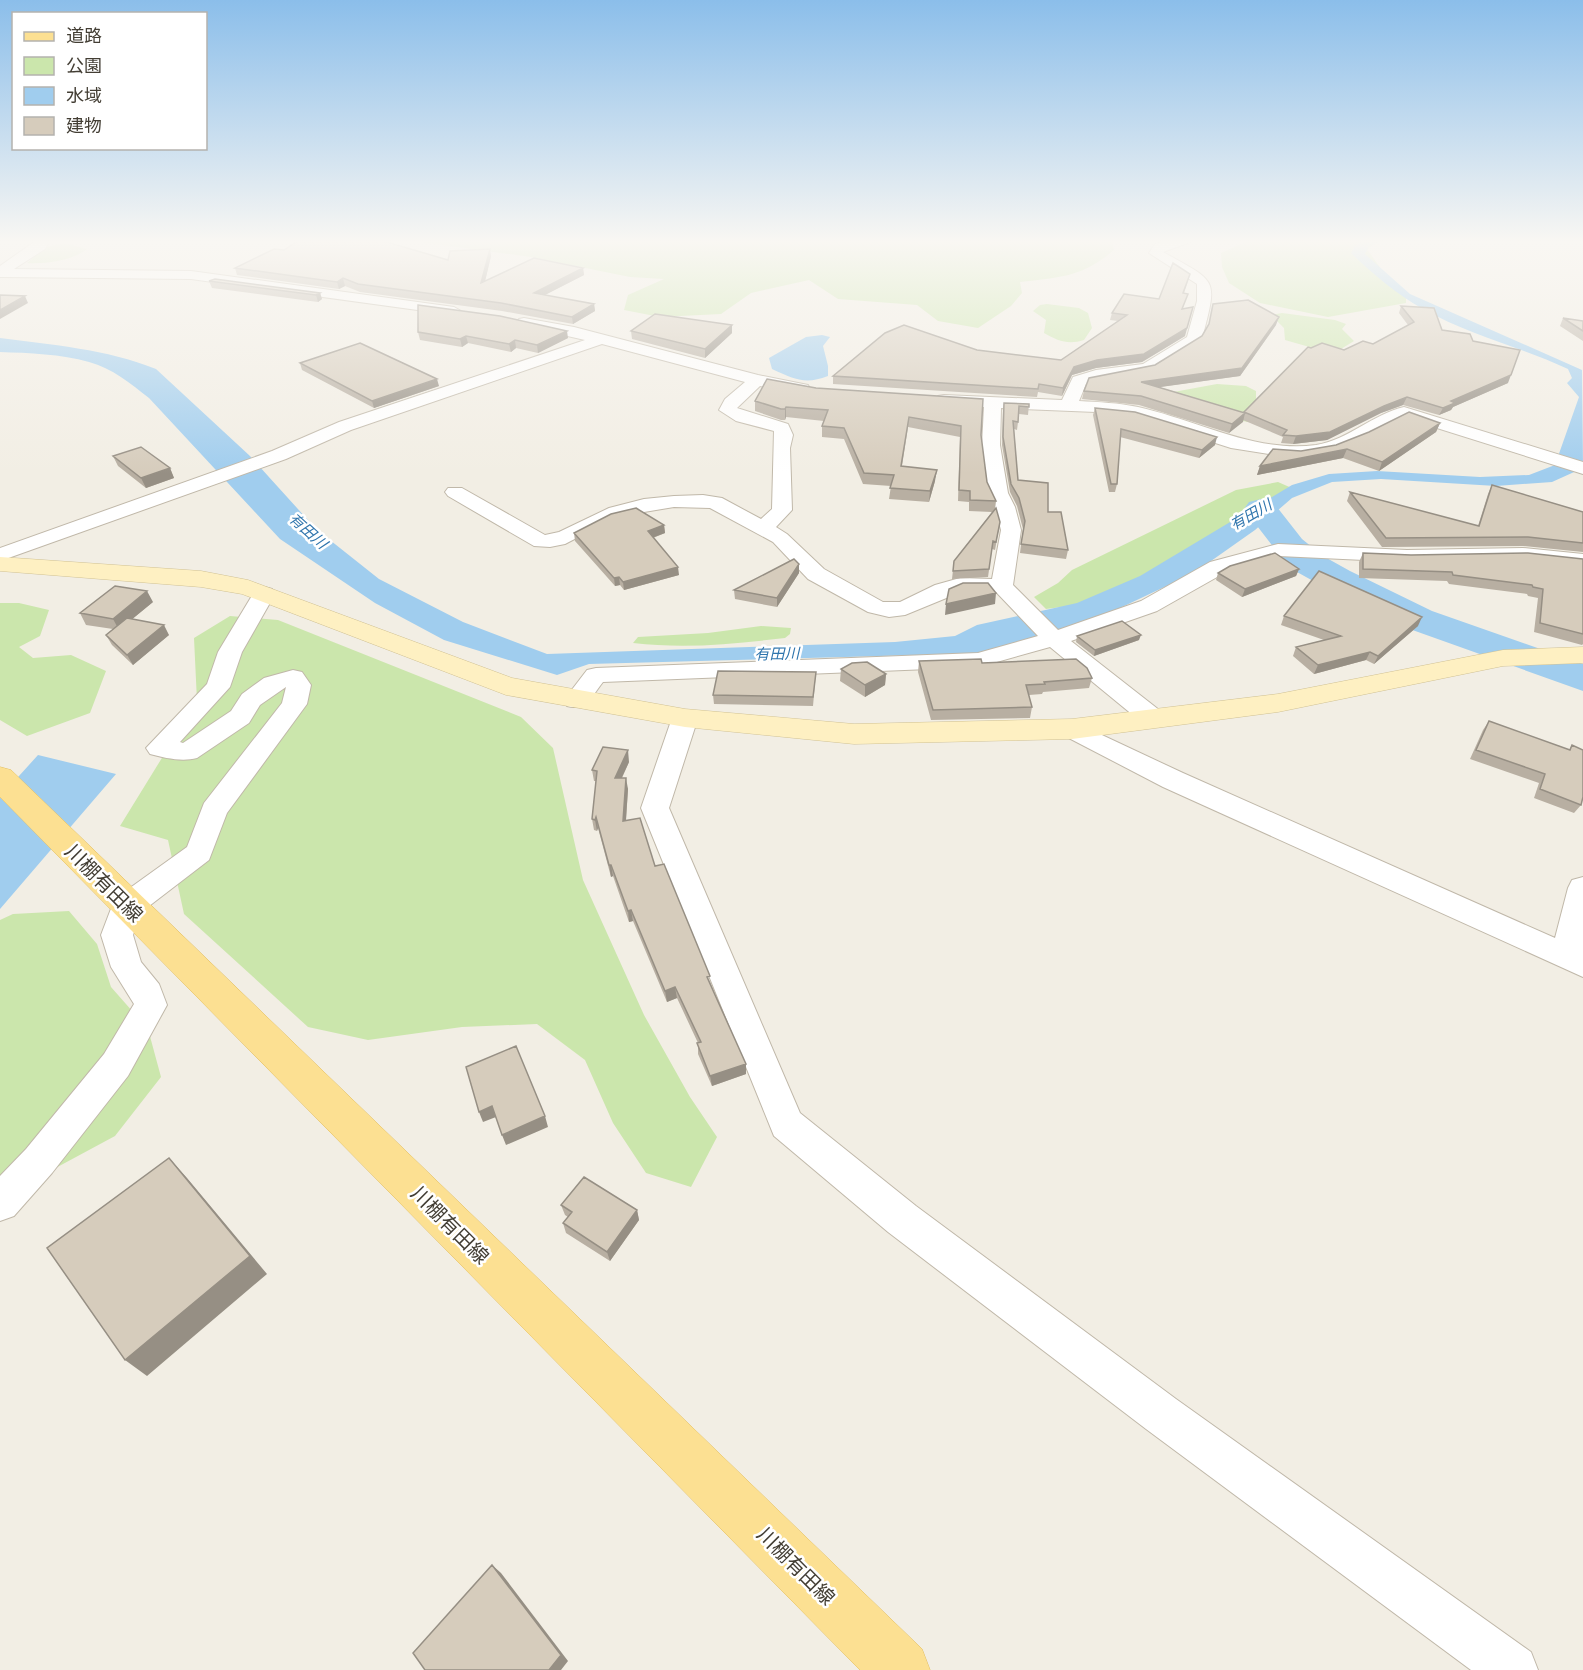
<svg xmlns="http://www.w3.org/2000/svg" width="1583" height="1670" viewBox="0 0 1583 1670" font-family="Poppins,'Noto Sans JP',sans-serif">
<rect width="100%" height="100%" fill="#f2eee4"/>
<path fill="#cbe6ac" d="M406 240H1112L1114 250C1081 278 1060 277 1020 282L1022 293 1011 306 978 328 938 321 917 305 838 299 809 280 751 293 721 314 660 317 624 310 628 295 664 279 630 277 531 257Z
M1284 240H1381L1367 249 1388 279 1406 291V303L1328 317 1260 303 1229 283 1222 267 1221 253 1245 242Z
M64 243 87 249C72 261 46 264 27 263L46 247Z
M1047 304 1079 308 1088 313 1092 328 1084 340C1068 345 1058 341 1044 333L1046 320 1033 311 1040 305Z
M1282 313 1335 320 1346 324 1342 329 1354 341 1341 349 1313 348 1285 340 1284 328 1271 315Z
M1217 384 1246 386 1256 391V404L1248 422 1227 418 1168 393Z
M1278 482 1294 489 1168 568 1084 604 1046 609 1034 597 1058 583 1072 570 1236 490Z
M0 603H19L49 610 40 636 19 647 33 658 71 655 106 671 90 713 27 736 0 720Z
M230 616 278 620 521 717 553 748 583 880 644 1015 690 1097 717 1137 691 1187 646 1173 613 1123 585 1060 537 1024 462 1027 368 1040 308 1027 184 914 168 840 120 826 197 701 194 638Z
M761 626 791 628 790 634 785 638C734 644 685 649 633 643L638 637 708 633Z
M69 911 97 944 111 987 148 1029 161 1077 115 1136 11 1192 0 1196V920L13 914Z"/>
<path fill="#a0cdee" d="M1365 240H1381L1369 246 1365 254 1410 294 1582 370 1583 468 1552 482 1496 486 1381 479 1332 482 1292 498 1255 530 1194 573 1084 625 991 653 589 664 557 675 444 640 375 603 280 539 149 398C131 384 112 368 89 362 61 354 29 353 0 352V338C53 345 106 349 156 369L250 456 316 529 379 579 463 622 547 654 895 642 955 636 977 625 1077 603 1140 576 1292 485 1329 474 1377 471 1480 477 1529 475 1555 465 1579 397 1567 383 1572 378 1568 369C1521 347 1469 335 1423 309 1396 294 1373 274 1351 253L1355 246Z
M822 335 830 337 823 346 828 366V376C805 385 794 379 772 369L769 358 806 337Z
M38 755 116 774 0 909V797Z"/>
<g fill="none" stroke-linecap="round" stroke-linejoin="round">
<path fill="#a0cdee" fill-rule="evenodd" d="M1261 499 1273 502 1302 539 1323 556 1350 571 1432 611 1583 664V691L1404 627 1324 587 1297 572 1278 553 1244 509 1249 502Z"/>
<g stroke="#c0b8a9" stroke-width="2">
<path id="street" d="M37 240H50L45 249 14 269 191 271 454 307 461 311 454 315 191 279 0 277V266Z
M1171 240H1196L1163 252C1218 283 1218 277 1202 339L1153 371 1099 380 1086 384 1079 401C1099 402 1119 403 1138 407 1197 420 1254 453 1316 445 1348 440 1373 414 1404 407L1583 462V474L1405 418 1345 448 1320 456 1295 458 1231 448 1134 417 1096 412 1001 408 1000 445 1008 493 1015 507 1021 530 1013 585 1058 630 1141 601 1210 562 1278 544 1407 550 1523 548 1583 554V566L1523 560 1407 562 1279 556 1226 572 1157 611 1071 641 1163 713 1167 719 1163 725 1154 727 1145 725 1050 647 979 667 603 682C592 696 586 711 567 706L564 700 587 670 596 668 978 653 1038 636 996 592H961L905 615 889 617 868 612 808 579 773 542 710 508 674 507 632 514 611 520 565 544 550 547 534 546 448 496 445 492 448 488H462L545 535 559 532 609 508 644 499 674 496 703 495 722 498 761 519 772 509 774 431 736 421 719 410 725 399 745 382 602 344 351 430 286 459 0 561V548L272 451 339 422 585 340 519 325 517 322 519 319 524 318 574 327 758 375 808 385 810 389 808 393 802 394 760 386 737 408 788 424 793 435 790 448 792 510 776 527 787 534 824 569 883 602H900L935 585 960 578 992 579 1001 530 995 507 988 493 982 445 984 407 944 405 938 404 935 400 938 396 944 395 1062 400 1073 377 1096 370 1143 364 1187 337 1197 301V284L1149 253 1155 244Z
M264 587 272 589 275 594 242 652 230 687 180 742 183 743 231 711 242 694 264 678 293 670 302 672 311 685 307 704 227 813 209 860 140 913 133 935 141 962 159 984 167 1005 128 1076 52 1173 14 1216 0 1221V1176L26 1149 104 1054 134 1004 111 967 101 935 112 906 116 898 187 847 204 803 282 703 286 687 260 705 249 723 197 758C182 762 165 758 150 754L146 748 207 684 218 652 256 589Z
M685 710 694 712 698 718 669 808 800 1113 916 1206 1176 1399 1531 1652 1538 1670H1471L1146 1429 888 1232 774 1136 641 808 672 718 676 712Z
M1072 721 1183 773 1555 938 1568 888 1572 880 1583 877V977L1163 787 1063 735 1059 729 1063 723Z"/>
</g>
<g stroke="#d1c294" stroke-width="1">
<path id="secondary" d="M0 557 201 571 248 580 512 678 685 709 854 724 1072 719 1278 694 1503 650 1583 647V663L1503 666 1278 712 1072 739 854 744 685 727 506 695 242 594 201 587 0 571Z"/>
</g>
<g stroke="#e1bd62" stroke-width="1">
<path id="primary" d="M0 767 11 770 922 1649 930 1670H860L0 797Z"/>
</g>
<use href="#street" fill="#fff" fill-rule="evenodd"/>
<use href="#secondary" fill="#fef0c2" fill-rule="evenodd"/>
<use href="#primary" fill="#fce092" fill-rule="evenodd"/>
</g>
<path fill="#b8afa2" d="M284 250 448 260 491 256 485 281 583 268 584 275 545 295 594 304 595 311 573 324 502 311 360 292 345 286 339 289 237 275 235 268Z
M209 281 320 293 322 299 318 302 212 288Z
M1188 281 1184 293 1183 309 1185 336 1142 362 1096 368 1072 375 1062 396 1038 392 1037 397 833 384V376L977 350 1061 360 1118 321 1110 320 1112 313 1159 299Z
M1401 306 1442 330 1473 341 1508 383 1453 407 1451 410 1439 415 1403 405 1381 413 1327 440 1293 444 1281 443 1283 437 1243 420 1229 433 1139 405 1082 399 1084 391 1276 325 1240 376 1159 387 1244 413 1311 348 1344 350 1373 344 1408 325 1399 313Z
M1563 318 1583 321V341L1560 326Z
M631 331 732 333 705 358 632 339Z
M418 332 568 338 538 353 516 348 511 352 468 343 462 347 420 340Z
M300 363 439 386 374 408 302 370Z
M816 388 983 399 981 435 987 482 996 501 995 510 1000 522 995 550 992 549 988 577 952 579 954 561 992 512 969 511V502L958 501 960 437 908 427 902 466 935 481 929 502 889 499 891 486 863 484 844 439 822 437V426L824 421 786 417 785 420H781L755 411V401Z
M1004 403 1029 404 1028 415 1019 414 1017 430 1014 429 1018 480 1048 512 1068 550 1066 559 1020 553 1023 529 1017 506 1010 492 1002 445 1003 410Z
M1095 408 1215 445 1199 458 1120 437 1117 484 1115 492H1109L1093 415Z
M1440 423 1436 432 1379 471 1343 458 1257 475 1260 466 1301 451 1336 445Z
M113 456 170 468 174 478 146 488 118 466Z
M1492 485 1583 512V552L1523 546 1382 547 1347 501 1350 492 1478 526 1488 494Z
M664 525 665 533 653 538 679 575 624 590 620 585 615 586 575 541 574 533Z
M1363 553 1411 555 1583 559V644L1582 645 1534 632 1538 598 1528 596 1527 594 1449 584 1447 581 1359 578V562Z
M799 564V573L777 607 735 599 734 590Z
M1299 569 1296 576 1242 597 1216 580 1218 573Z
M153 602 132 619 169 635 133 665 112 645 106 635 113 629 86 625 80 613Z
M1284 616 1418 626 1374 664 1366 660 1314 674 1293 656 1296 647 1324 640 1281 625Z
M1077 636 1139 640 1094 656 1076 642Z
M919 661 982 663 1092 678 1089 688 1043 692 1042 694 1029 695 1032 707 1030 718 931 720 918 672Z
M841 669 886 674 885 685 865 697 840 681Z
M816 672 813 706 714 704 713 695Z
M1489 721 1569 750 1572 745 1581 805 1574 813 1534 798 1539 783 1470 759 1483 730Z
M629 762 622 778 628 789 626 821 655 866 711 984 746 1074 712 1086 698 1054V1043L677 998 667 1002 633 921 629 922 613 876 611 877 598 828 597 831 594 830 592 819 596 781H594L592 770Z
M561 1205 637 1210 639 1220 610 1261 566 1233 563 1223 568 1217 565 1215Z"/>
<path fill="#968f84" d="M490 249 491 256 483 290 481 283Z
M583 268 584 275 535 300 534 293Z
M343 278 345 286 339 289 337 282Z
M320 293 322 299 318 302 316 295Z
M25 296 28 303 0 319V310Z
M594 304 595 311 573 324 572 317Z
M1193 307 1185 336 1142 362 1096 368 1072 375 1062 396 1063 388 1074 367Z
M1279 317 1276 325 1240 376 1139 390 1141 382Z
M732 325V333L705 358V349Z
M567 331 568 338 538 353 537 345Z
M466 336 468 343 462 347 460 339Z
M515 340 516 348 511 352 509 344Z
M1511 375 1508 383 1453 407 1451 410 1439 415 1443 408 1451 401Z
M437 379 439 386 374 408 372 401Z
M1407 397 1403 405 1381 413 1327 440 1293 444 1296 436Z
M786 407V417L785 420V409Z
M1245 413 1243 422 1229 433 1232 424Z
M1440 423 1436 432 1379 471 1382 462Z
M1217 437 1215 445 1199 458 1202 450Z
M1347 449 1343 458 1257 475 1260 466Z
M170 468 174 478 146 488 141 478Z
M937 470 935 481 929 502 930 491Z
M664 525 665 533 649 539 648 531Z
M799 564V573L777 607V598Z
M678 567 679 575 624 590 623 582Z
M1299 569 1296 576 1242 597 1245 589Z
M619 577 620 585 615 586 614 578Z
M147 591 153 602 119 630 113 619Z
M996 593 995 604 945 615 946 604Z
M1422 617 1418 626 1374 664 1378 656Z
M164 625 169 635 133 665 127 655Z
M1141 635 1139 640 1094 656 1095 650Z
M1370 652 1366 660 1314 674 1318 665Z
M886 674 885 685 865 697V685Z
M628 750 629 762 616 790 615 778Z
M626 778 628 789 625 833 623 821Z
M596 817 598 828 597 831 595 820Z
M609 865H611L613 876 611 877Z
M631 910 633 921 629 922 628 911Z
M675 987 677 998 667 1002 665 991Z
M746 1064V1074L712 1086 710 1076Z
M492 1106 496 1117 483 1122 479 1112Z
M545 1116 548 1127 506 1145 502 1135Z
M169 1158 187 1178 267 1274 147 1376 125 1360Z
M637 1210 639 1220 610 1261 607 1252Z
M492 1565 501 1573 568 1661 561 1670H549Z"/>
<path fill="#d6ccbc" stroke="#968f84" stroke-width="1.5" d="M299 240H380L448 260 450 251 490 249 481 283 534 258 583 268 534 293 594 304 572 317 501 303 358 284 343 278 337 282 235 268 274 249 284 250Z
M1173 263 1190 274 1183 293 1188 294 1182 309 1193 307 1187 328 1144 354 1097 360 1074 367 1063 388 1039 384 1038 389 833 376 885 333 904 325 977 350 1061 360 1127 315 1112 313 1124 294 1159 299Z
M215 279 320 293 316 295 209 281Z
M0 295 25 296 0 310Z
M1248 300 1279 317 1242 368 1141 382 1245 413 1232 424 1141 396 1084 391 1089 378 1155 365 1202 336 1209 324 1213 304Z
M418 305 500 316 567 331 537 345 515 340 509 344 466 336 460 339 418 332Z
M1401 306 1434 308 1442 330 1470 334 1473 341 1520 350 1511 375 1451 401 1455 403 1443 408 1407 397 1384 406 1330 432 1296 436 1283 435 1287 430 1244 412 1308 347 1311 348 1322 343 1344 350 1363 341 1373 344 1414 322Z
M655 314 732 325 705 349 631 331Z
M1563 318 1583 321V331Z
M360 343 437 379 372 401 300 363Z
M767 379 816 388 983 399 981 435 987 482 996 501 970 500V491L959 490 961 426 909 417 901 466 937 470 930 491 890 488 894 475 864 473 844 428 822 426 828 410 786 407 785 409H781L755 401Z
M1004 403 1029 404V407L1019 406 1018 422 1013 421 1018 480 1048 483V512H1061L1068 550 1021 544 1025 521 1019 498 1011 484 1003 437Z
M1095 408 1135 412 1217 437 1202 450 1121 429 1117 484H1111Z
M1409 412 1440 423 1382 462 1347 449 1260 466 1273 449 1301 451 1336 445 1369 432Z
M141 447 170 468 141 478 113 456Z
M1492 485 1583 512V543L1528 537 1386 538 1350 492 1479 526Z
M636 508 664 525 648 531 678 567 623 582 619 577 614 578 574 533 611 514Z
M996 508 1000 522 996 542 993 541 989 569 953 571 954 561Z
M1275 553 1299 569 1245 589 1218 573 1230 566Z
M1363 553 1411 555 1528 553 1583 559V634L1540 623 1543 589 1533 587 1532 585 1453 575 1452 572 1363 569Z
M794 559 799 564 777 598 734 590Z
M1319 571 1422 617 1378 656 1370 652 1318 665 1296 647 1341 636 1284 616Z
M963 583H988L996 593 946 604 949 589Z
M115 586 147 591 113 619 80 613Z
M127 618 164 625 127 655 106 635Z
M1122 621 1141 635 1095 650 1077 636Z
M981 659 982 663 1076 659 1087 668 1092 678 1044 682 1045 684 1026 685 1032 707 933 710 919 661Z
M867 662 886 674 865 685 841 669 852 663Z
M718 671 816 672 813 697 713 695Z
M1489 721 1570 750 1572 745 1583 750V797L1581 805 1540 789 1545 774 1476 750Z
M603 747 628 750 615 778H626L623 821 640 818 655 866 664 864 710 976 707 977 746 1064 710 1076 697 1043 701 1042 675 987 665 991 631 910 628 911 611 865H609L596 817 595 820 592 819 597 771 592 770Z
M516 1046 545 1116 502 1135 492 1106 479 1112 466 1067Z
M169 1158 250 1256 125 1360 47 1248Z
M584 1177 637 1210 607 1252 563 1223 572 1212 561 1205Z
M492 1565 561 1655 549 1670H425L413 1653Z"/>
<linearGradient id="sky" x2="0" y2="1"><stop stop-color="#8bbeea"/><stop offset="0.51" stop-color="#f9f7f3"/><stop offset="1" stop-color="#f9f7f3" stop-opacity="0"/></linearGradient>
<rect width="1583" height="474" fill="url(#sky)"/>
<g text-anchor="middle" stroke-width="5" stroke-linejoin="round" paint-order="stroke">
<g font-size="15" font-style="italic" fill="#2f75ad" stroke="#fff">
<text transform="translate(1251 515) rotate(-30)" y="5">有田川</text>
<text transform="translate(308 531) rotate(42)" y="5">有田川</text>
<text transform="translate(777 654) rotate(-1)" y="5">有田川</text>
</g>
<g font-size="20" fill="#433e34" stroke="#fff">
<text transform="translate(104 883) rotate(45)" y="7">川棚有田線</text>
<text transform="translate(450 1225) rotate(45)" y="7">川棚有田線</text>
<text transform="translate(796 1566) rotate(45)" y="7">川棚有田線</text>
</g>
</g>
<rect x="12" y="12" width="195" height="138" fill="#ffffff" stroke="#b4b2ae" stroke-width="1.5"/>
<rect x="24" y="32" width="30" height="9" fill="#fce092" stroke="#b4b2ae" stroke-width="1.5"/>
<text x="66" y="42" font-size="18" fill="#433e34">道路</text>
<rect x="24" y="57" width="30" height="18" fill="#cbe6ac" stroke="#b4b2ae" stroke-width="1.5"/>
<text x="66" y="72" font-size="18" fill="#433e34">公園</text>
<rect x="24" y="87" width="30" height="18" fill="#a0cdee" stroke="#b4b2ae" stroke-width="1.5"/>
<text x="66" y="102" font-size="18" fill="#433e34">水域</text>
<rect x="24" y="117" width="30" height="18" fill="#d6ccbc" stroke="#b4b2ae" stroke-width="1.5"/>
<text x="66" y="132" font-size="18" fill="#433e34">建物</text>
</svg>
